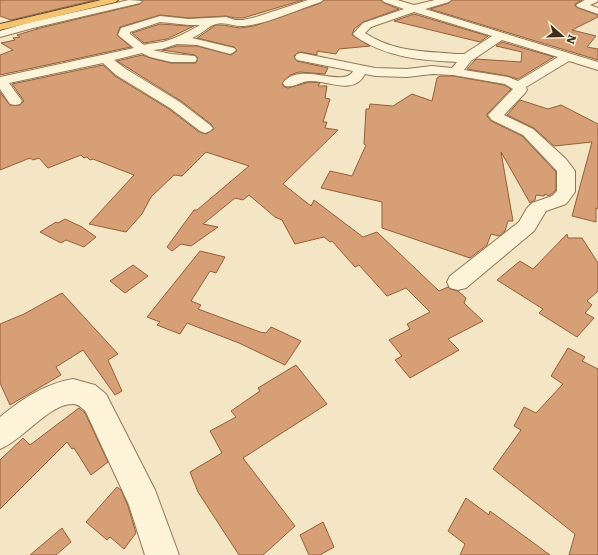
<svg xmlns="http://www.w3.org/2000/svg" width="598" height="555" viewBox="0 0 598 555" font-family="Literata,serif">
<rect width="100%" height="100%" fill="#f4e6c4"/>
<path fill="#d79f75" stroke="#945f3a" d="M0 0H95L11 20 0 16Z
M143 0H303L243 18H235L226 16 189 18 160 15 120 27 117 35 131 47 0 75V55L13 50 1 43 15 40 13 38 20 37 17 35 37 29H36L140 4Z
M324 0H380L384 3 399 9 363 22 354 29 352 35 370 46 339 49 336 54 317 51V55L301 52 297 53 294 56 297 61 328 68 325 74 299 72 290 75 282 84 284 87 288 88 310 82 320 83 318 86H327L325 98 330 99 323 122H327L325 128 338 130 283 184 311 206 314 200 363 237 377 232 439 291 448 287 450 289 458 291 466 298 464 303 483 321 448 339 459 350 410 378 395 360 402 356 389 340 410 329 407 324 430 312 406 288 387 296 359 265 355 267 332 241 330 242 324 237 295 244 282 220 275 217 249 195 243 200 235 198 203 224 218 227 191 246 181 244 172 251 167 247 194 210H197L249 166 206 152 182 176 174 175 151 197 142 214 126 232 89 224 134 175 93 159 90 160 87 157 84 158 81 155 48 168 39 158 33 160 30 158 0 170V92L10 105H20L24 101 12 84 103 65 115 76 169 109 199 132 206 134 214 129 211 124 181 101 117 61 142 55 150 58 171 63H196L198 58 195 55 162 50 177 46H197L231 55 237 51 234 47 197 38 216 25H223L240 28 254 26 321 3Z
M452 0H582L575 4V6L578 8 598 15V17L572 30 596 36 587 47 598 49V60L430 9 449 3Z
M414 14 488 36 480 42 394 21Z
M160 24 189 26H194L167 39 144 43 132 33Z
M502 42 554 57 518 79 508 76 467 69 476 59 521 62 522 52 496 46Z
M440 76H453L504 85 511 89 487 114V116L491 121 522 136 556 172V190L549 196 545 194 544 196 536 195 535 200 530 203 501 152 513 221H508L505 231 499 236 491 234 487 245 470 258 382 228V202L321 188 330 171 352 176 366 145 364 144 366 109H369L370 104 393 106 412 94 432 101 437 78Z
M520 100 548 109 561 105 598 124V209L596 208V222L572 216 592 142 554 146 534 128 507 115Z
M65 219 82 227 96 237 84 247 66 240 61 243 40 232 56 222 58 223Z
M567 234 568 238H582L598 263V291L587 301 592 305 585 313 594 318 577 337 539 313 543 309 497 280 520 261 533 269Z
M200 251 225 257 216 273 210 271 191 301 201 305 198 309 260 332 266 333 271 327 301 341 285 365 239 343 187 323 180 334 157 325 160 322 147 317Z
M133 265 148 276 125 293 110 281Z
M62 293 118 354 108 360 122 391 115 395 83 350 56 367 61 375 10 405 0 383V324L24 314Z
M568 348 585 357 582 361 598 369V555H569L575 534 493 469 521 430 514 426 524 407 536 413 563 384 551 376Z
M296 365 327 404 243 458 295 526 263 555H239L198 492 190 472 222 453 210 431 236 417 231 411 260 391 258 388Z
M79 408 85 413 108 462 91 475 74 448 72 449 67 442 0 509V460L23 438 30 445Z
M117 487 121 490 128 506 136 533 124 549 110 537 107 540 86 522Z
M466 498 489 515 490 511 550 555H460L465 544 448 531Z
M323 522 334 547 320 555H309L300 535Z
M62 528 71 542 56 555H30Z"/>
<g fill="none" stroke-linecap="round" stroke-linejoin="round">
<g stroke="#917757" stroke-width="2">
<path id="minor" d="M129 0 142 1 140 3 33 28 0 37V31L30 22Z
M308 0H323L321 2C296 10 270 23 244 26 234 27 225 21 216 24 208 26 201 35 192 38L234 48 236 50 234 52 230 54 197 45 177 44 162 49 153 50 171 54 195 56 197 59 195 62H171L150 57 142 53 114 60 126 69 180 102 210 125 213 128 210 131 205 133 200 131 170 108 116 75 103 63 9 83 22 101 20 104 15 105 10 104 0 89V77L134 48 118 35 121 28 160 16 189 19 226 17 235 20H243L256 17ZM160 22 189 25H200C188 32 176 38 163 42 157 43 151 43 144 45L130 34V32Z
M382 0H397L414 5 435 0H451L449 2 425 9 598 62V70L569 61 526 87 527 90 525 93 504 115 533 129 566 159 575 171V192L566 204 546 211 534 231 466 288 458 290 450 288 447 282 450 276 519 222 527 208 532 203 552 196 557 191V171L523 135 492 120 488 115 513 89 505 84 453 75 432 74 407 77 375 76 365 74C354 96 327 80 310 81 301 81 294 88 285 86L283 83C299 60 344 89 353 71L297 60 295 57 297 54 301 53 375 68 407 69 432 66 452 68 457 62C420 60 387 58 355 36L353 34 363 23 404 9 384 2ZM414 12 492 36 464 54H456C423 51 394 52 365 33L371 27ZM502 40 558 57 518 81 508 77 464 70 471 61Z
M585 0H598L597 2 590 5 598 8V14L578 7 576 5Z
M73 379 95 385 106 394 155 490 179 555H145L129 505 86 412C83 409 79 404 73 404 50 403 23 440 0 449V417C22 399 44 384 73 379Z"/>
</g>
<g stroke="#5f452c" stroke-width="2">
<path id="trunk" d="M101 0H118L116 2 0 30V24Z"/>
</g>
<use href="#minor" fill="#fdf3d9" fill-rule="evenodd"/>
<use href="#trunk" fill="#f4c472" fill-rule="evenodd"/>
</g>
<g transform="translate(562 36) rotate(110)" stroke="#faf0d5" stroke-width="3" paint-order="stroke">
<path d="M0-3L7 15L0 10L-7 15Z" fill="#3f2e1d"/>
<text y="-6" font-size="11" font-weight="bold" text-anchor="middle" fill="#3f2e1d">N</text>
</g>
</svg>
